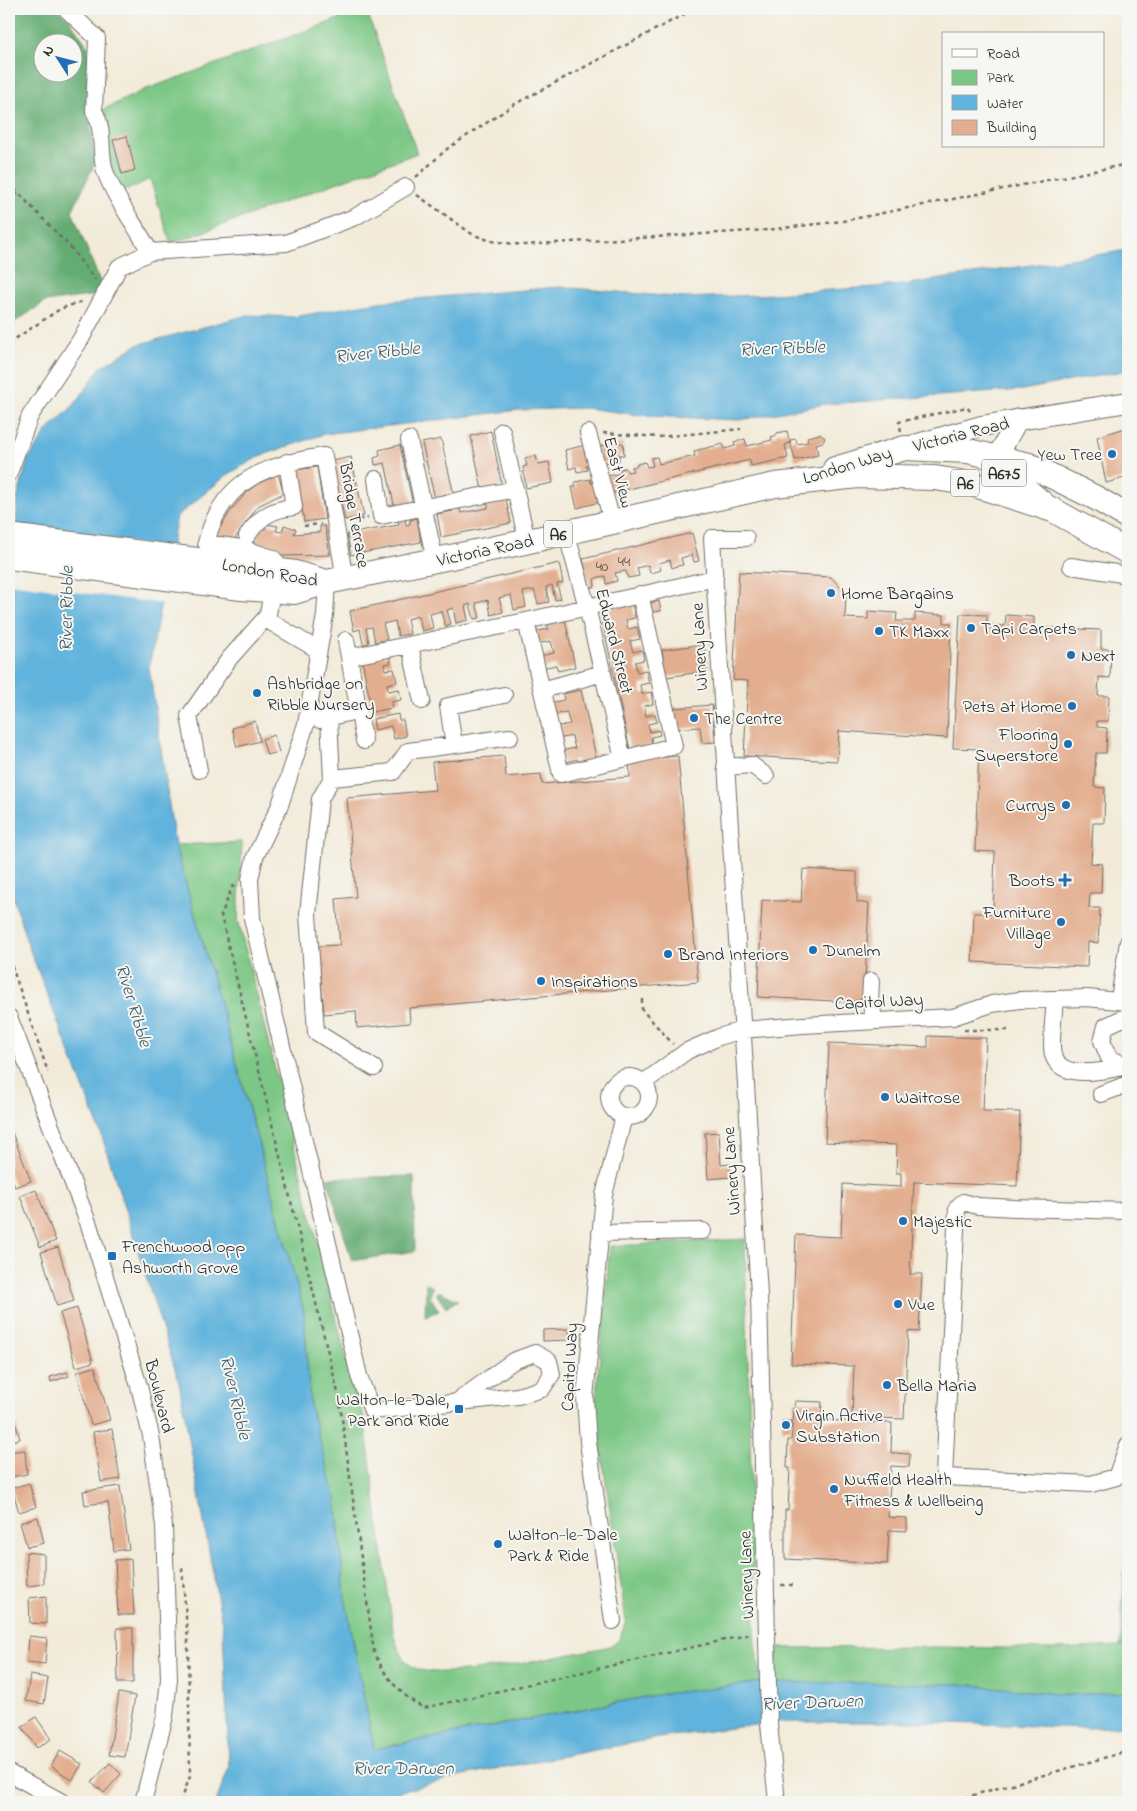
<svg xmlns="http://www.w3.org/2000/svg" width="1137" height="1811" viewBox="0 0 1137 1811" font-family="'Indie Flower',sans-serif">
<rect width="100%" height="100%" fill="#f6f6f2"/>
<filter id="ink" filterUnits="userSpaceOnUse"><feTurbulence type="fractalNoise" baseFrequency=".02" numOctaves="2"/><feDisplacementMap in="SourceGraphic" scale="10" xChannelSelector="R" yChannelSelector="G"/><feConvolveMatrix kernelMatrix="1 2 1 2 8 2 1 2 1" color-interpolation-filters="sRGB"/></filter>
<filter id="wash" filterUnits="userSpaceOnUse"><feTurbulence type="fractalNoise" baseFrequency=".0096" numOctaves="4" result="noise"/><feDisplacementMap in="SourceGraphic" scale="20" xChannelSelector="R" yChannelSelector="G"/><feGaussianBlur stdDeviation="1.12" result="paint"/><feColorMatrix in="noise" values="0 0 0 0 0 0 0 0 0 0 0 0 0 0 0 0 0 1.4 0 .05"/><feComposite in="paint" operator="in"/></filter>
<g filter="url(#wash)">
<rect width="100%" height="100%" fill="#f2ebd9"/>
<path fill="#7bc785" stroke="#537958" d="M366 9 417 153 171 244 150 179 123 192 117 187 98 112 144 90Z
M242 842 238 919 351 1378 364 1417 394 1637C398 1648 404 1663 415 1668 443 1683 575 1653 611 1646L619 1640 626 1621 595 1407 610 1246 745 1239 755 1634 761 1682 656 1695 374 1749 345 1598 336 1499 310 1406 304 1312 223 1013 175 845Z
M1120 1646 1128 1647V1693L1067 1695 962 1684 775 1683 776 1648 939 1647 1056 1649Z"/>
<path fill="#64ac72" stroke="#486c4e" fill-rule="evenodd" d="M9 9H56L68 18 88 47 90 71V118L95 163 72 211 105 294 45 302 9 326ZM42 42H72V72H42Z
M414 1176 415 1251 352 1261 327 1178Z
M426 1283 433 1287 430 1296 439 1311 425 1316Z
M438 1291 458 1300 446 1308 437 1295Z
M1128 1499V1647L1120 1646Z"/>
<path fill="#60b3dc" stroke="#466f84" d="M1128 250V370L1023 390 825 404 740 420 649 416 585 408 518 410 324 434 260 456 227 475 177 516 149 667 175 845 223 1013 304 1312 310 1406 336 1499 345 1598 374 1749 656 1695 761 1682 962 1684 1067 1695 1128 1692V1726L1088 1728 925 1722H776L658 1738 463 1775 375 1798 374 1802H216L229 1767 223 1629 179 1382 102 1136 28 945 9 884V640L18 496 28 459 48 430 75 404 101 367 137 345 248 315 293 317 378 302 560 287 687 298 759 295 903 285Z"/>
<path fill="#f2ebd9" d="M14 527 173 548 163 604 10 583Z"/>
<g id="blocks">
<path fill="#e3ae8f" d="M127 136 135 170 122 174 113 140Z
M1128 427V477L1106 483 1097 437Z
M491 431 502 486 482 490 471 436Z
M787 431 790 443 785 445 788 458 751 466 750 460 608 494 604 477 621 473 620 469 626 468 627 472 633 471 632 467 637 466V464L645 462 647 467 653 466 651 458 657 457 659 464 695 456 694 451 723 444 725 449 735 446 734 442 745 439 747 446 772 440 771 437 777 435V433Z
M820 434 825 438 823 442 816 444 818 455 795 460 790 440 796 439 797 444 808 442 807 437Z
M441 439 454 495 435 499 422 443Z
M623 443 624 455H619V461L599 463 597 446Z
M400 445 413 505 395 509 385 463 375 465 374 458 380 456 379 450Z
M586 445 591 464 586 466 588 470 577 472 576 467 569 469 565 450Z
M536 456 538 464 549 462 553 483 526 488 523 467 527 466 525 458Z
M351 457 364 516 345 520 332 461Z
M317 467 325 519 304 522 296 470Z
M278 474 284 493 258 506 232 543 213 539 232 509 247 492 257 484Z
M590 479 591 483 596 482 600 502 577 508 572 487H576L575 482Z
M505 495 511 523 441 537 437 514 453 511 452 508 459 507 461 513 488 508V498Z
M405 518 406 525 410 524V520L417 518 421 542 351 555 347 534 399 525 398 520Z
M266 524 278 526 276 531 282 532 284 525 296 529 294 534 320 532V526H325L330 555 279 556 250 548 261 529H265Z
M692 533 699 561 694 562 692 555 681 558 683 565 677 566 672 568 670 560 659 563 661 570 655 572 650 573 648 565 637 568 639 576 628 578 626 571 615 573 617 581 606 584 605 576 599 577 594 579 595 586 590 588 583 559Z
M559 563 563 583 557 584 561 599 555 600 552 585 546 587 549 602 538 604 534 590 528 591 523 592 526 607 514 610 511 595 499 598 503 612 491 615 488 600 476 603 480 618 474 619 470 604 465 606 468 620 456 623 453 608 447 610 451 624 445 626 441 611 430 614 433 628 422 631 418 616 407 619 410 634 398 636 395 621 383 624 387 639 375 642 372 627 366 628 369 643 363 644 360 629 354 631 350 611Z
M739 572 831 577 846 594 845 618 868 619V611L897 613 896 621H915V613L944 615V623H951L947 738 839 731 837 761 744 756 748 681 733 680Z
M659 601 661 611 652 612 650 603Z
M632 603 635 618 626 620 628 629 637 627 640 639 630 641 633 652 642 650 644 660 635 662 637 672 646 670 649 683 640 685 642 694 651 692 653 704 644 706 646 716 655 714 657 722 648 724 650 732 659 730 660 735 651 737 652 745 630 750 600 610Z
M960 614 987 615V625L1005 626 1006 615 1034 617V627L1101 630V649H1111L1110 678 1099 677 1098 696H1109L1108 721H1097V727L1107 728 1106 753H1096L1094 787 1105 788 1104 823H1093L1091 863 1102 864 1101 893H1090L1089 908H1100L1098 943 1088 942 1087 967 972 962 974 913H993L995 852 975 851 979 749 953 748Z
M565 619 575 667 558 671 556 665 542 668 540 656 554 653 551 641 537 644 534 632 549 629 547 623Z
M704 644 708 671 666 677 662 650Z
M389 655 391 663 384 664 385 670 394 669 397 682 387 684 388 691 399 689 401 700 391 702 392 708 372 712 362 660Z
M581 690 597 762 579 766 577 759 563 763 561 751 575 748 573 741 572 736 558 739 555 727 570 724 568 718 567 712 553 715 550 703 564 700 563 694Z
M712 705 715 742 702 743 700 727 675 729 673 708Z
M398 714 399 720H403L406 736 394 739 391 726 375 730 373 719Z
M255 721 260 741 237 747 232 728Z
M274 735 279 752 267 755 262 739Z
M504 756 506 777 541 774 542 784 630 777 629 760 678 756 698 982 409 1008 410 1023 357 1028 356 1011 324 1014 318 946 340 945 336 899 356 897 347 798 435 790 432 762Z
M803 869 857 872V902L869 904 864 998 853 1002 758 997 762 900 801 902Z
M928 1036 986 1038 983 1111 1020 1112 1017 1186 914 1182 910 1274H922L919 1332 908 1331 904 1419 852 1417 854 1366 791 1364 796 1235 841 1237 843 1184 901 1187V1173H896L897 1145 825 1142 829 1043 928 1047Z
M11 1130 31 1181 15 1187 9 1171V1131Z
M719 1132 721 1165 730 1164V1177L708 1179 705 1133Z
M36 1190 56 1241 40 1247 20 1196Z
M58 1247 74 1301 57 1306 41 1252Z
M77 1308 93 1362 76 1367 60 1313Z
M569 1329 570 1340 543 1341V1330Z
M95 1367 110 1420 91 1425 77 1372Z
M67 1372 69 1376 51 1382 50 1377Z
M795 1401 822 1402 821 1420 892 1423 891 1453 910 1454 909 1467 891 1466 888 1517 907 1518V1531L889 1530 887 1564 785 1559V1510H788L790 1468H787L788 1440H791Z
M12 1411 20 1439 9 1442V1412Z
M782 1421H791V1429H782Z
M112 1429 120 1479 101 1482 93 1432Z
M25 1450 27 1474 12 1477 9 1452Z
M29 1483 36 1507 19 1512 12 1488Z
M120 1486 129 1549 114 1551 108 1502 85 1505 83 1491Z
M38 1517 44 1543 27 1547 20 1523Z
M26 1552 44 1554V1584L27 1586Z
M131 1559 134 1615H118L115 1560Z
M46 1596V1624L30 1623 29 1598Z
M117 1628H133V1683H118Z
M29 1636 47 1638 45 1664 27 1662Z
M30 1675 48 1678 44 1704 26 1701Z
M119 1693 135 1696 125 1757 109 1755Z
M36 1717 51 1739 37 1748 22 1727Z
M60 1751 82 1764 72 1780 51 1766Z
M110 1763 121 1774 104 1793 92 1782Z"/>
</g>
</g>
<g filter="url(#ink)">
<use href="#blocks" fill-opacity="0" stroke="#716e68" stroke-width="1"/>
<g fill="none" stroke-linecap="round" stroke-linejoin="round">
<g stroke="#716e68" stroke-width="18">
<path id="minor" d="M66 9 97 38 94 111C105 129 99 152 105 171 116 201 136 225 150 252
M502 431 527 541
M588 433 612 521
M409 440 435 561
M9 473 30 416 81 339 119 267 150 252 286 243 355 217 406 187
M376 479 381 516 515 489
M566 532 587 607 623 759
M247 536C259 517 272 509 294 507L287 462
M746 538H712L759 1294 769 1724 777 1802
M1071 566 1128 575
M284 572 273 558 241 548 206 543C222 479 266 465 324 456L345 580
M327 582 325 615 306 724 280 805 255 857 250 879 252 918 359 1376 372 1411 518 1396 542 1389 552 1374 549 1361 535 1353 513 1361 458 1401
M272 591 267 620 318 650
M526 621 561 774 674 746 640 594
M346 640 364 741
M410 646 422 701
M349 657 526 621 715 578
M542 690 603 673
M329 718 332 778 320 799 308 914 316 1032 374 1068
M320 720 359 710
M454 745 510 737
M725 767 752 765 766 776
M199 770 189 716 229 659 268 615
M332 778 393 772 408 751 454 745 448 706 504 695
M871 981 870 1001 875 1021
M1119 999 1128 942
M1055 1000C1054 1013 1050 1044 1053 1055 1061 1082 1108 1070 1128 1066
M9 1017 89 1225 139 1386 151 1436 164 1526 169 1679 165 1716 143 1802
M1128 1066 1109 1058 1102 1041 1106 1026 1123 1018 1128 1020
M609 1097a20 20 0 1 1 40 0a20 20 0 1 1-40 0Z
M643 1083 687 1051 719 1037 742 1030 803 1025 953 1017 992 1004 1020 1000 1087 998 1128 1002
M1101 1094 1128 1084
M1128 1211 1015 1208 978 1206 963 1202 957 1208 944 1477 1091 1484 1116 1477 1128 1445
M600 1233 703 1231
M613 1621 588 1442 585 1398 604 1195 624 1116
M9 1773 62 1802"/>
</g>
<g stroke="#716e68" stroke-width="22">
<path id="major" d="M1018 419 997 457 999 470 1024 485 1051 508
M914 445 981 426 1128 402"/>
</g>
<g stroke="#716e68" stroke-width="26">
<path id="highway" d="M835 469 905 448 968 451 1029 465 1096 498 1128 517
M9 536 244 566 295 573 327 582
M9 557 241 588 294 592 327 582 520 543 775 485 858 476 935 478 972 484 1053 510 1128 552"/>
</g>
<path stroke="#716e68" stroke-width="2.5" stroke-dasharray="4 4" stroke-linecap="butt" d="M416 177 447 149 515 104 694 9
M9 183 70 247 95 280
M417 195 472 234 491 241 524 245 766 230 843 221 1128 164
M9 197 18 194
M9 343 60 309 83 301
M901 431 899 422 967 407 970 411
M603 433 659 437 741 429
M351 521 368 518
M304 526 321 524
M235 886 232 887 221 916 339 1397 374 1652C385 1677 400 1695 424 1708L751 1634
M9 958 48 1072
M642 999V1010L673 1044
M964 1030H1008
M781 1585H795
M181 1802 190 1776 188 1641 182 1568
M949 1802 1128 1751"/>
<use href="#minor" stroke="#fff" stroke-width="16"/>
<use href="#major" stroke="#fff" stroke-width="20"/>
<use href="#highway" stroke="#fff" stroke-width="24"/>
</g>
</g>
<g fill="#1f6fb2" stroke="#f6f6f2" stroke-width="2">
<circle cx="1112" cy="454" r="5"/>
<circle cx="831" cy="593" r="5"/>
<circle cx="971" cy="628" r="5"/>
<circle cx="879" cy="631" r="5"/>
<circle cx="1071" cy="655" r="5"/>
<circle cx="257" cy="693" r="5"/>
<circle cx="1072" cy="706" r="5"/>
<circle cx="694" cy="718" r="5"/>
<circle cx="1068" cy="744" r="5"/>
<circle cx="1066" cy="805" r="5"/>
<path d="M1062.5 872.5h5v5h5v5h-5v5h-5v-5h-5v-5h5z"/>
<circle cx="1061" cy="922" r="5"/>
<circle cx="813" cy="950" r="5"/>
<circle cx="668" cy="954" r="5"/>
<circle cx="541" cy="981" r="5"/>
<circle cx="885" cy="1097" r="5"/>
<circle cx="903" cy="1221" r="5"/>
<rect x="107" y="1251" width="10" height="10" rx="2.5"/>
<circle cx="898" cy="1304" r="5"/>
<circle cx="887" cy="1385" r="5"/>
<rect x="454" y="1404" width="10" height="10" rx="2.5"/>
<circle cx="786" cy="1425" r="5"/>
<circle cx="834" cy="1489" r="5"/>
<circle cx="498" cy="1544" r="5"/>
</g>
<g text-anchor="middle" stroke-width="4" stroke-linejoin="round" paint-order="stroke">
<g font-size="15" fill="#594c44">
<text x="624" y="566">44</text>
<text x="602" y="571">40</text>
</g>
<g fill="#f6f6f2" stroke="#686867" stroke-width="1">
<rect x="981.5" y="459.5" width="45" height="27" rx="4"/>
<rect x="951" y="469.5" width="28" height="27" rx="4"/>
<rect x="544" y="520.5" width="28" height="27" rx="4"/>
</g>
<g font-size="16" font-weight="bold" fill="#2b2b2b">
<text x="1004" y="479">A675</text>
<text x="965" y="489">A6</text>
<text x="558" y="540">A6</text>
</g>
<g font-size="18" fill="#2b2b2b" stroke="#f6f6f2">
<text transform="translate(961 434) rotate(-14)" y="6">Victoria Road</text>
<text transform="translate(847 465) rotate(-17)" y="6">London Way</text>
<text transform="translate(619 472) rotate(75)" y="6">East View</text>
<text transform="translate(355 515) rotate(80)" y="6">Bridge Terrace</text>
<text transform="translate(485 550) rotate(-12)" y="6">Victoria Road</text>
<text transform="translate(270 572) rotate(10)" y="6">London Road</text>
<text transform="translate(615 641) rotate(76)" y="6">Edward Street</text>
<text transform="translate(699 647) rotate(-93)" y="6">Winery Lane</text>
<text transform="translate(879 1001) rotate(-3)" y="6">Capitol Way</text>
<text transform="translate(731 1171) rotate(-94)" y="6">Winery Lane</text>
<text transform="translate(569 1367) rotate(-87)" y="6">Capitol Way</text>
<text transform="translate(160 1396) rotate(76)" y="6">Boulevard</text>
<text transform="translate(746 1575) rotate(-92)" y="6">Winery Lane</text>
</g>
<g font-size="18" fill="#2b2b2b" stroke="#f6f6f2" text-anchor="start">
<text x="1102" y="460" text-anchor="end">Yew Tree</text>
<text x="841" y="599">Home Bargains</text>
<text x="981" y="634">Tapi Carpets</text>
<text x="889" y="637">TK Maxx</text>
<text x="1081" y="661">Next</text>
<text x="267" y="689">Ashbridge on<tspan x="267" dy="21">Ribble Nursery</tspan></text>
<text x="1062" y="712" text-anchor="end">Pets at Home</text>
<text x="704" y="724">The Centre</text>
<text x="1058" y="740" text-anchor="end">Flooring<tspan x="1058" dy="21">Superstore</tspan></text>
<text x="1056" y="811" text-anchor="end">Currys</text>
<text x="1055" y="886" text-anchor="end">Boots</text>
<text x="1051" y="918" text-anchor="end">Furniture<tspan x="1051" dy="21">Village</tspan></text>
<text x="823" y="956">Dunelm</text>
<text x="678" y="960">Brand Interiors</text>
<text x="551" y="987">Inspirations</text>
<text x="895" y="1103">Waitrose</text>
<text x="913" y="1227">Majestic</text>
<text x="122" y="1252">Frenchwood opp<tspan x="122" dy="21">Ashworth Grove</tspan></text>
<text x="908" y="1310">Vue</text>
<text x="897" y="1391">Bella Maria</text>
<text x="449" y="1405" text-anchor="end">Walton-le-Dale,<tspan x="449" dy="21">Park and Ride</tspan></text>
<text x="796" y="1421">Virgin Active<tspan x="796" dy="21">Substation</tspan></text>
<text x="844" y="1485">Nuffield Health<tspan x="844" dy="21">Fitness &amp; Wellbeing</tspan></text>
<text x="508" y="1540">Walton-le-Dale<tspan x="508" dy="21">Park &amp; Ride</tspan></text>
</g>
<g font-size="19" font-style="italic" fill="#3e5b69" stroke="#f6f6f2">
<text transform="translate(782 347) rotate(-2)" y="7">River Ribble</text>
<text transform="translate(377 351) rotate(-6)" y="7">River Ribble</text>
<text transform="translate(65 609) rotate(-89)" y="7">River Ribble</text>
<text transform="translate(135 1005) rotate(73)" y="7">River Ribble</text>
<text transform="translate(237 1397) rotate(77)" y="7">River Ribble</text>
<text transform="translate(812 1701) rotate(-2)" y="7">River Darwen</text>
<text x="403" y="1774">River Darwen</text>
</g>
</g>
<rect width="1137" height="1811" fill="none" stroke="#f6f6f2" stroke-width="30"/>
<rect x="942" y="32" width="162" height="115" fill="#f6f6f2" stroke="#a5a5a2"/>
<rect x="952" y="49" width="25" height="8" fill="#ffffff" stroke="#a5a5a2"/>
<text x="987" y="58" font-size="15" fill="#2b2b2b">Road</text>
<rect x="952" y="70" width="25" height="15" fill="#7bc785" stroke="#a5a5a2"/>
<text x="987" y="82" font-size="15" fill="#2b2b2b">Park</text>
<rect x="952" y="95" width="25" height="15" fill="#60b3dc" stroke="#a5a5a2"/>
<text x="987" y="108" font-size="15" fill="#2b2b2b">Water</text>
<rect x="952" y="120" width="25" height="15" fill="#e3ae8f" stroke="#a5a5a2"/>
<text x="987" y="132" font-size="15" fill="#2b2b2b">Building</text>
<g transform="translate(58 58) rotate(306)"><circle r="24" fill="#f6f6f2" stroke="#a5a5a2"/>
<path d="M0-4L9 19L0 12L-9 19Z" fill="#1f6fb2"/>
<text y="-8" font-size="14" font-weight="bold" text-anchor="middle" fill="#2b2b2b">N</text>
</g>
</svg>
